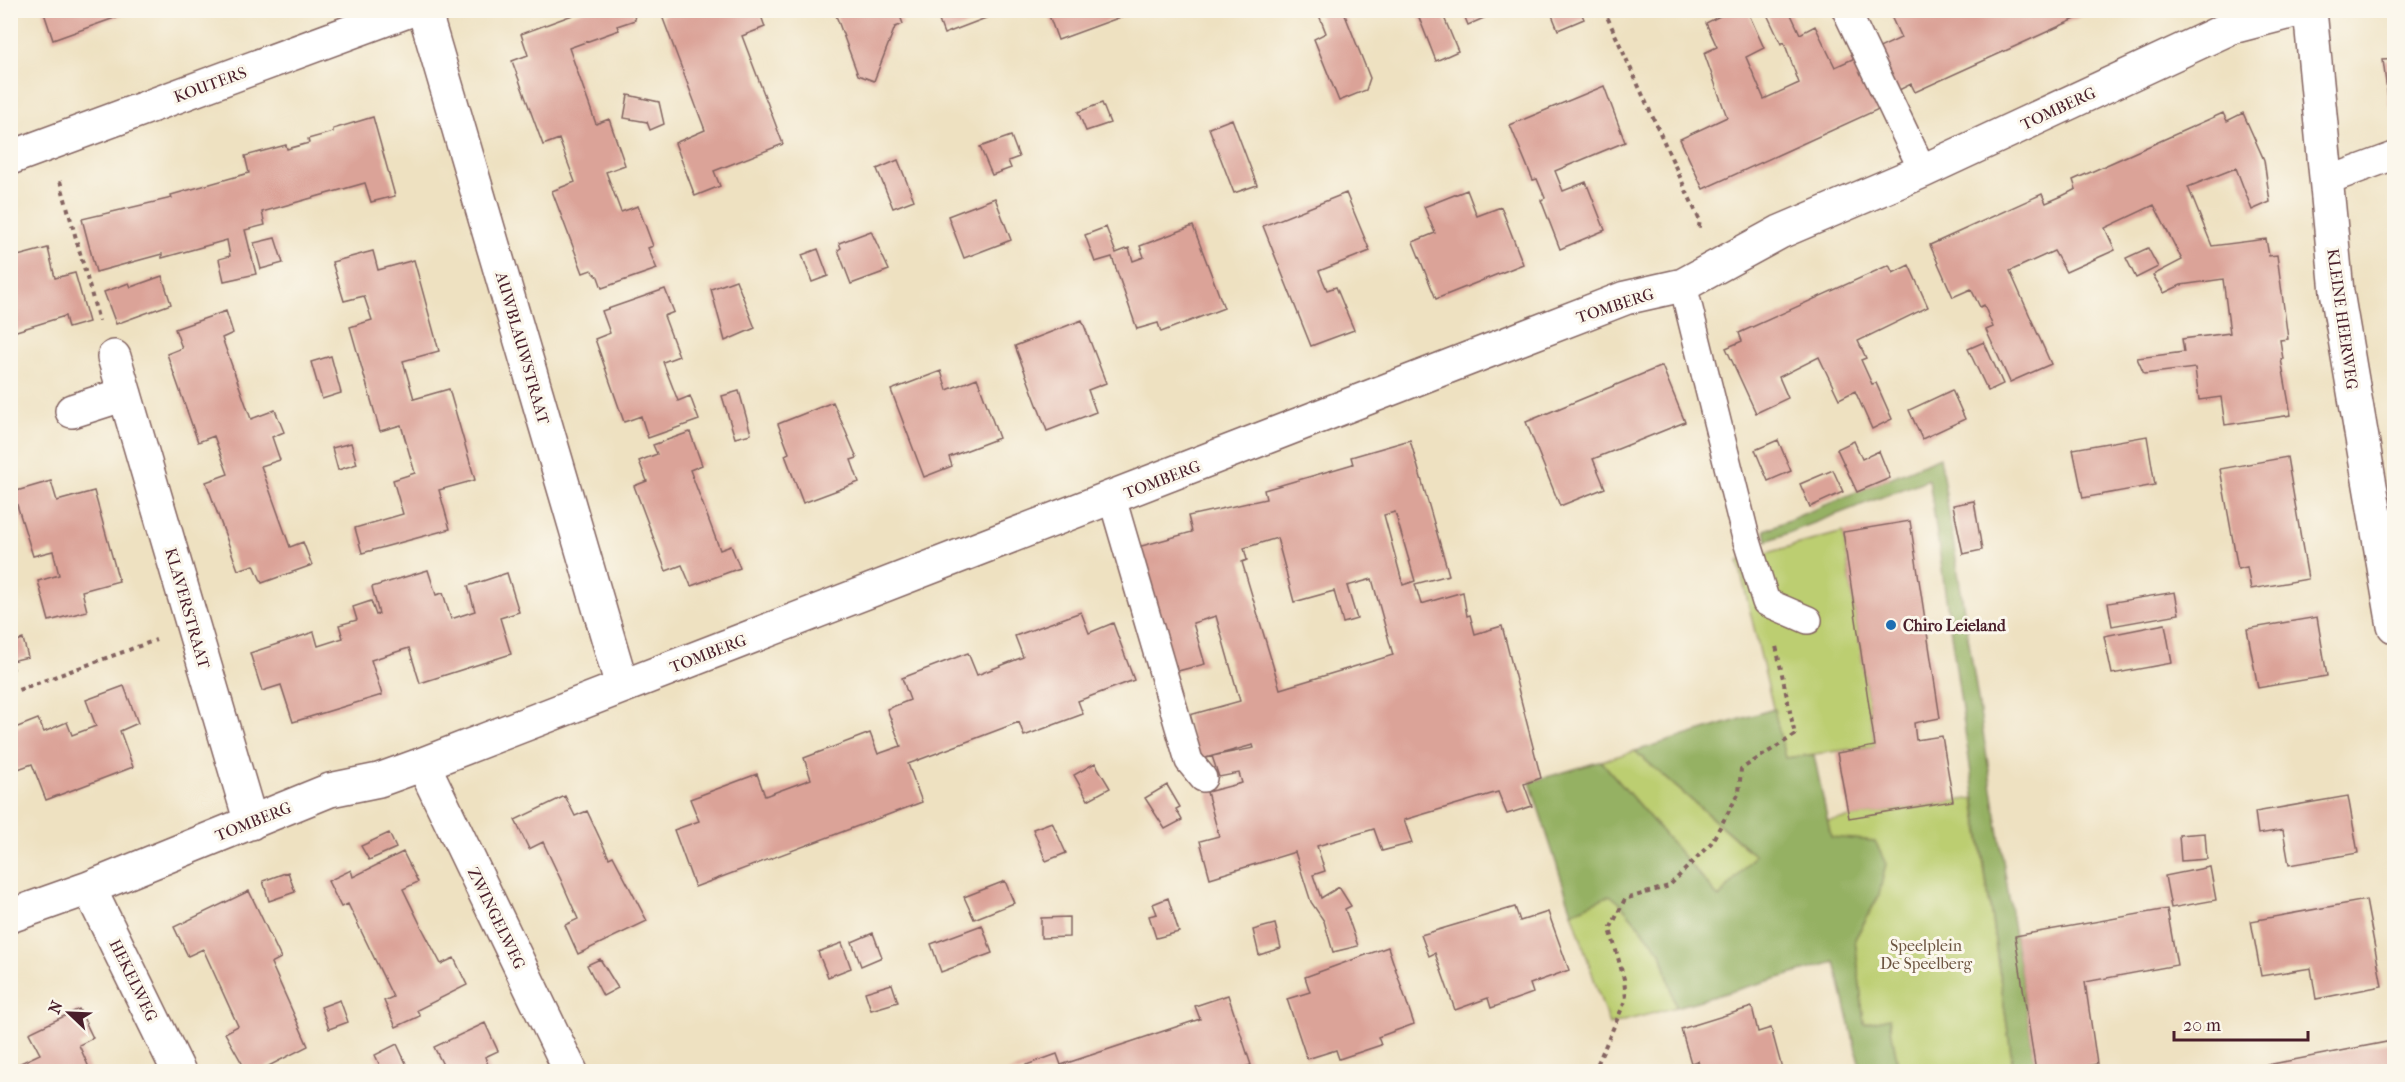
<svg xmlns="http://www.w3.org/2000/svg" width="2405" height="1082" viewBox="0 0 2405 1082" font-family="'IM FELL French Canon',serif">
<rect width="100%" height="100%" fill="#fbf7ec"/>
<filter id="ink" filterUnits="userSpaceOnUse"><feTurbulence type="fractalNoise" baseFrequency=".0167" numOctaves="2"/><feDisplacementMap in="SourceGraphic" scale="12" xChannelSelector="R" yChannelSelector="G"/><feConvolveMatrix kernelMatrix="1 2 1 2 8 2 1 2 1" color-interpolation-filters="sRGB"/></filter>
<filter id="wash" filterUnits="userSpaceOnUse"><feTurbulence type="fractalNoise" baseFrequency=".008" numOctaves="4" result="noise"/><feDisplacementMap in="SourceGraphic" scale="24" xChannelSelector="R" yChannelSelector="G"/><feGaussianBlur stdDeviation="1.35" result="paint"/><feColorMatrix in="noise" values="0 0 0 0 0 0 0 0 0 0 0 0 0 0 0 0 0 1.4 0 .05"/><feComposite in="paint" operator="in"/></filter>
<g filter="url(#wash)">
<rect width="100%" height="100%" fill="#eee1c1"/>
<path fill="#bcce71" stroke="#83764e" stroke-width="1.5" d="M1843 532 1875 746 1785 758 1738 561Z
M1635 751 1755 856 1719 898 1601 761Z
M1974 798 2013 1067 1993 1072 1899 1071 1889 1019 1864 1024 1855 939 1879 896 1875 841 1831 838 1827 821Z
M1610 895 1621 904 1661 952 1676 1007 1609 1025 1572 912Z"/>
<path fill="#95b163" stroke="#706847" stroke-width="1.5" d="M1940 457 2036 1071H1993L2013 1067 1929 479 1767 541 1765 530Z
M1774 709 1785 758 1814 755 1831 837 1875 841 1886 864 1879 895 1855 939 1864 1024 1889 1018 1899 1071H1861L1835 962 1676 1007 1661 952 1621 904 1610 895 1572 912 1530 782 1601 761 1719 898 1755 855 1635 751Z"/>
<g id="blocks">
<path fill="#dba398" fill-rule="evenodd" d="M43 10H134V11L53 40Z
M586 10H633L635 20 617 26 619 30 569 48 596 124 609 119 625 165 606 172 621 212 638 206 653 246 648 248 657 269 602 288 598 277 591 270 583 273 552 191 575 182 559 139 543 145 512 61 528 55 521 34Z
M676 10H759L765 27 742 36 783 144 714 171 720 186 695 196 675 143 705 130 662 16Z
M834 10H898L903 24 895 27 874 81 858 75Z
M935 10H998L999 13 944 34Z
M1047 10H1128L1129 14 1058 40Z
M1317 10H1343L1370 78 1366 90 1339 101 1314 39 1326 33Z
M1416 10H1441L1458 51 1436 61Z
M1462 10H1494L1495 13 1468 25Z
M1550 10H1580L1584 19 1558 30Z
M1732 10H1747L1764 48 1746 57 1764 99 1799 83 1784 42 1781 44 1765 10H1789L1800 34 1815 26 1835 67 1857 57 1881 108 1703 189 1680 139 1727 117 1704 53 1717 47 1706 23Z
M1892 10H2095L1915 92 1911 84 1895 92 1875 50 1901 38 1889 12Z
M10 39 16 53 10 55Z
M2394 59V105L2389 106 2383 60Z
M1604 86 1625 142 1555 171 1563 191 1586 182 1605 230 1560 249 1541 200 1545 198 1537 179 1533 180 1510 125Z
M628 95 659 102 664 124 650 130 647 122 624 118Z
M1102 103 1110 123 1086 131 1078 112Z
M2223 113 2227 121 2243 113 2264 160 2270 202 2252 210 2236 168 2188 187 2212 246 2266 239 2269 256 2277 255 2288 339 2280 340 2283 359H2281L2291 415 2225 425 2221 397 2199 400 2195 368 2144 374 2137 358 2184 352 2182 339 2230 333 2223 279 2181 285 2164 293 2153 275 2182 260 2154 205 2105 228 2115 250 2066 272 2054 251 2010 271 2051 364 2010 382 1986 330 1993 327 1984 305 1980 307 1971 289 1953 297 1930 245 2042 194 2046 203 2062 196 2076 189 2073 180Z
M373 117 395 196 371 202 365 183 262 212 265 225 245 230 256 274 224 281 219 259 230 256 227 240 162 258V254L96 272 82 219 172 198 171 195 249 173 245 156 286 145 287 149 309 143 308 139 333 132V129Z
M1232 119 1257 185 1234 193 1209 128Z
M1011 136 1019 157 1008 161 1011 168 992 175 980 147Z
M898 160 914 200 893 208 877 169Z
M1467 190 1477 216 1501 207 1523 264 1436 299 1413 242 1435 233 1424 207Z
M1346 193 1370 251 1319 271 1327 290 1336 287 1354 330 1311 346 1263 226Z
M995 198 1011 240 964 258 948 216Z
M1193 226 1224 308 1161 332 1158 323 1137 329 1112 257 1095 262 1085 235 1106 227 1116 253 1129 248 1133 261 1144 257 1140 246Z
M871 231 889 270 851 284 838 250 841 248 839 243Z
M275 238 283 263 261 269 254 243Z
M48 248 55 278 75 273 89 322 68 328 65 316 10 333V258Z
M2148 248 2158 267 2136 278 2126 258Z
M818 249 828 276 812 282 802 255Z
M373 251 378 270 414 260 439 351 403 361 414 399 449 389 475 480 439 490 450 529 362 553 355 528 403 514 393 480 415 473 401 425 380 431 350 327 372 320 364 296 344 301 332 262Z
M1889 265 1893 273 1909 265 1928 307 1858 341 1866 358 1861 360 1872 384 1876 383 1892 419 1872 429 1855 391 1839 399 1819 357 1779 377 1788 398 1756 413 1726 348 1742 341 1739 333Z
M162 276 171 304 116 324 104 292 129 283 131 287Z
M736 280 755 328 725 341 711 289Z
M665 289 674 312 664 316 679 356 663 362 678 401 690 396 699 420 648 438 641 416 624 422 595 339 610 333 602 311Z
M226 311 233 333 222 338 251 419 275 410 284 432 272 437 280 460 261 466 290 547 303 542 312 565 262 583 254 565 238 570 206 482 228 474 214 436 198 442 167 354 182 348 175 329Z
M1082 320 1106 383 1088 390 1096 412 1047 431 1015 346Z
M1984 342 2003 384 1988 391 1968 349Z
M331 356 341 393 322 399 311 362Z
M1662 366 1685 422 1593 459 1605 488 1560 506 1526 422Z
M941 371 947 390 977 378 999 438 949 457 952 466 924 477 891 390Z
M1952 390 1965 419 1922 439 1909 410Z
M739 391 751 434 735 438 722 396Z
M833 402 857 458 851 460 859 482 803 503 785 455 789 453 778 424Z
M690 432 702 465 690 470 720 550 731 546 740 568 691 586 682 565 666 571 634 486 647 481 639 461 657 454 653 445Z
M2147 436 2155 485 2083 498 2073 449Z
M1410 440 1449 575 1415 584 1421 604 1463 592 1467 616 1470 615 1475 634 1502 626 1541 778 1524 784 1532 806 1507 814 1498 792 1404 820 1412 843 1382 851 1374 829 1317 846 1325 871 1313 875 1321 898 1339 887 1351 906 1345 909 1358 946 1333 952 1324 921 1311 902 1295 852 1210 878 1200 841 1219 836 1207 792 1242 783 1239 773 1219 777 1212 756 1254 748 1253 745 1198 760 1186 716 1240 701 1216 616 1193 623 1205 664 1174 672 1138 547 1192 532 1188 516 1266 499 1264 490 1353 464 1351 457ZM1395 512 1415 581 1403 585 1384 515ZM1277 538 1294 602 1334 591 1343 623 1357 619 1347 586 1372 579 1393 655 1280 689 1242 562 1247 560 1244 548Z
M1778 440 1791 471 1768 481 1755 450Z
M1854 441 1862 459 1879 451 1890 478 1857 492 1837 449Z
M351 443 357 464 338 470 332 448Z
M2287 457 2308 579 2251 589 2247 567 2238 569 2220 469Z
M1833 470 1843 492 1810 507 1800 484Z
M51 481 57 501 94 491 119 581 82 591 87 611 49 621 38 581 59 575 53 551 33 556 13 492Z
M1974 501 1982 550 1963 554 1953 505Z
M1910 521 1940 718 1914 723 1916 740 1942 736 1953 801 1849 818 1837 753 1875 746 1843 532Z
M428 570 436 595 443 593 451 619 475 611 468 586 507 573 519 612 500 618 511 654 420 683 409 648 371 660 382 695 293 722 281 685 262 691 250 653 314 632 318 646 343 638 339 625 357 620 353 607 371 601 376 615 379 614 372 587Z
M2175 592 2179 614 2112 626 2108 603Z
M1081 612 1089 633 1113 623 1134 680 1078 701 1083 714 1024 736 1019 722 908 764 922 802 695 887 674 830 699 821 690 799 757 774 765 796 811 779 804 758 870 733 878 754 901 746 887 709 910 700 902 678 968 653 977 675 1023 657 1015 636Z
M2317 617 2327 676 2258 688 2247 629Z
M2165 624 2172 663 2112 674 2104 636Z
M23 639 28 657 11 661 14 669 10 670V643Z
M124 686 138 723 120 731 133 767 46 800 32 764 10 772V730L38 719 44 732 67 722 72 735 96 726 86 700Z
M1095 763 1110 788 1088 800 1074 775Z
M1167 785 1180 807 1176 809 1182 820 1165 829 1145 798Z
M565 796 575 816 587 811 609 858 613 856 647 921 578 954 565 925 578 919 561 880 543 842 529 849 515 820Z
M2348 796 2358 853 2289 865 2283 830 2258 834 2255 812Z
M1052 822 1066 853 1046 861 1033 829Z
M389 833 396 848 369 860 361 846Z
M2205 833 2207 859 2181 861 2179 835Z
M403 852 418 882 403 889 421 926 441 964 454 958 467 985 417 1010 420 1016 396 1027 384 1001 393 997 348 904 341 907 328 881 351 870 353 877Z
M2210 867 2216 900 2171 908 2165 876Z
M288 872 295 892 269 901 263 881Z
M1005 881 1014 903 974 919 964 897Z
M249 891 281 958 271 963 308 1046 257 1072H247L225 1033 238 1026 203 949 188 956 174 927Z
M1168 898 1179 932 1156 938 1149 916 1157 914 1153 904Z
M2366 900 2382 986 2316 999 2311 968 2261 976 2251 921Z
M1515 907 1520 921 1548 912 1569 970 1530 984 1533 993 1491 1008 1488 998 1455 1010 1435 953 1429 956 1421 935Z
M2167 909 2177 965 2085 982 2097 1064 2054 1072H2036L2015 936Z
M1069 917V937L1041 938V918Z
M1275 924 1281 948 1259 955 1253 930Z
M982 925 992 953 941 972 931 944Z
M873 933 882 957 861 966 852 942Z
M842 943 851 968 828 977 818 952Z
M1388 947 1414 1024 1378 1037 1381 1045 1339 1059 1336 1050 1307 1059 1287 999 1310 992 1305 977Z
M600 959 618 988 603 996 587 965Z
M892 984 898 1002 871 1010 865 992Z
M1228 995 1251 1065 1230 1072H1007L1057 1054 1061 1065 1200 1019 1195 1006Z
M340 1000 348 1022 329 1029 321 1007Z
M1752 1007 1758 1032 1771 1028 1783 1072H1701L1698 1061 1691 1063 1681 1029Z
M79 1009 93 1038 79 1045 91 1072H10V1068L40 1054 29 1033Z
M485 1023 498 1051 485 1057 491 1072H434L444 1067 434 1047Z
M2392 1041 2394 1072H2268L2267 1065Z
M397 1044 410 1072H383L375 1055Z"/>
</g>
</g>
<g filter="url(#ink)">
<use href="#blocks" fill-opacity="0" stroke="#836360" stroke-width="1.5"/>
<g fill="none" stroke-linecap="round" stroke-linejoin="round">
<g stroke="#836360" stroke-width="30">
<path id="service" d="M1846 10 1923 171
M2326 181 2394 156
M1683 285 1746 538 1766 602 1808 620
M1112 498 1189 761 1203 778"/>
</g>
<g stroke="#836360" stroke-width="36">
<path id="minor" d="M424 10 622 686
M2310 10 2337 292 2394 626
M10 158 410 10
M114 357 251 823
M72 411 125 394
M423 764 571 1072
M89 888 179 1072
M10 916 89 888 330 790 379 780 423 764 1625 298 1683 285 1780 232 1923 171 2232 27 2298 10"/>
</g>
<path stroke="#836360" stroke-width="4" stroke-dasharray="4.5 4.5" stroke-linecap="butt" d="M1604 10 1700 221 1698 231
M60 181 99 321
M10 693 156 640
M1594 1072 1626 999 1624 979 1610 929 1625 899 1669 886 1711 843 1739 793 1741 769 1795 735 1776 646"/>
<use href="#service" stroke="#fff" stroke-width="27"/>
<use href="#minor" stroke="#fff" stroke-width="33"/>
</g>
</g>
<circle fill="#1f6fb2" stroke="#fbf7ec" stroke-width="2" cx="1891" cy="625" r="6"/>
<g text-anchor="middle" stroke-width="6" stroke-linejoin="round" paint-order="stroke">
<g font-size="16" fill="#4a1f2b" stroke="#fbf7ec">
<text transform="translate(210 84) rotate(-20)" y="6">KOUTERS</text>
<text transform="translate(2058 108) rotate(-25)" y="6">TOMBERG</text>
<text transform="translate(1615 305) rotate(-18)" y="6">TOMBERG</text>
<text transform="translate(2343 319) rotate(82)" y="6">KLEINE HEERWEG</text>
<text transform="translate(523 348) rotate(74)" y="6">AUWBLAUWSTRAAT</text>
<text transform="translate(1162 479) rotate(-21)" y="6">TOMBERG</text>
<text transform="translate(188 608) rotate(74)" y="6">KLAVERSTRAAT</text>
<text transform="translate(708 653) rotate(-21)" y="6">TOMBERG</text>
<text transform="translate(253 821) rotate(-22)" y="6">TOMBERG</text>
<text transform="translate(497 918) rotate(64)" y="6">ZWINGELWEG</text>
<text transform="translate(134 980) rotate(64)" y="6">HEKELWEG</text>
</g>
<g font-size="16" font-weight="bold" fill="#4a1f2b" stroke="#fbf7ec" text-anchor="start">
<text x="1903" y="631">Chiro Leieland</text>
</g>
<g font-size="16" fill="#6c5440" stroke="#fbf7ec">
<text x="1926" y="951">Speelplein<tspan x="1926" dy="18">De Speelberg</tspan></text>
</g>
</g>
<rect width="2405" height="1082" fill="none" stroke="#fbf7ec" stroke-width="36"/>
<g transform="translate(69 1013) rotate(293)" stroke="#fbf7ec" stroke-width="4.5" paint-order="stroke">
<path d="M0-4.5L10 22L0 15L-10 22Z" fill="#4a1f2b"/>
<text y="-9" font-size="16" font-weight="bold" text-anchor="middle" fill="#4a1f2b">N</text>
</g>
<path d="M2174 1031v9h134v-9" fill="none" stroke="#4a1f2b" stroke-width="3"/>
<text x="2183" y="1031" font-size="18" fill="#4a1f2b" stroke="#fbf7ec" stroke-width="4.5" paint-order="stroke">20 m</text>
</svg>
